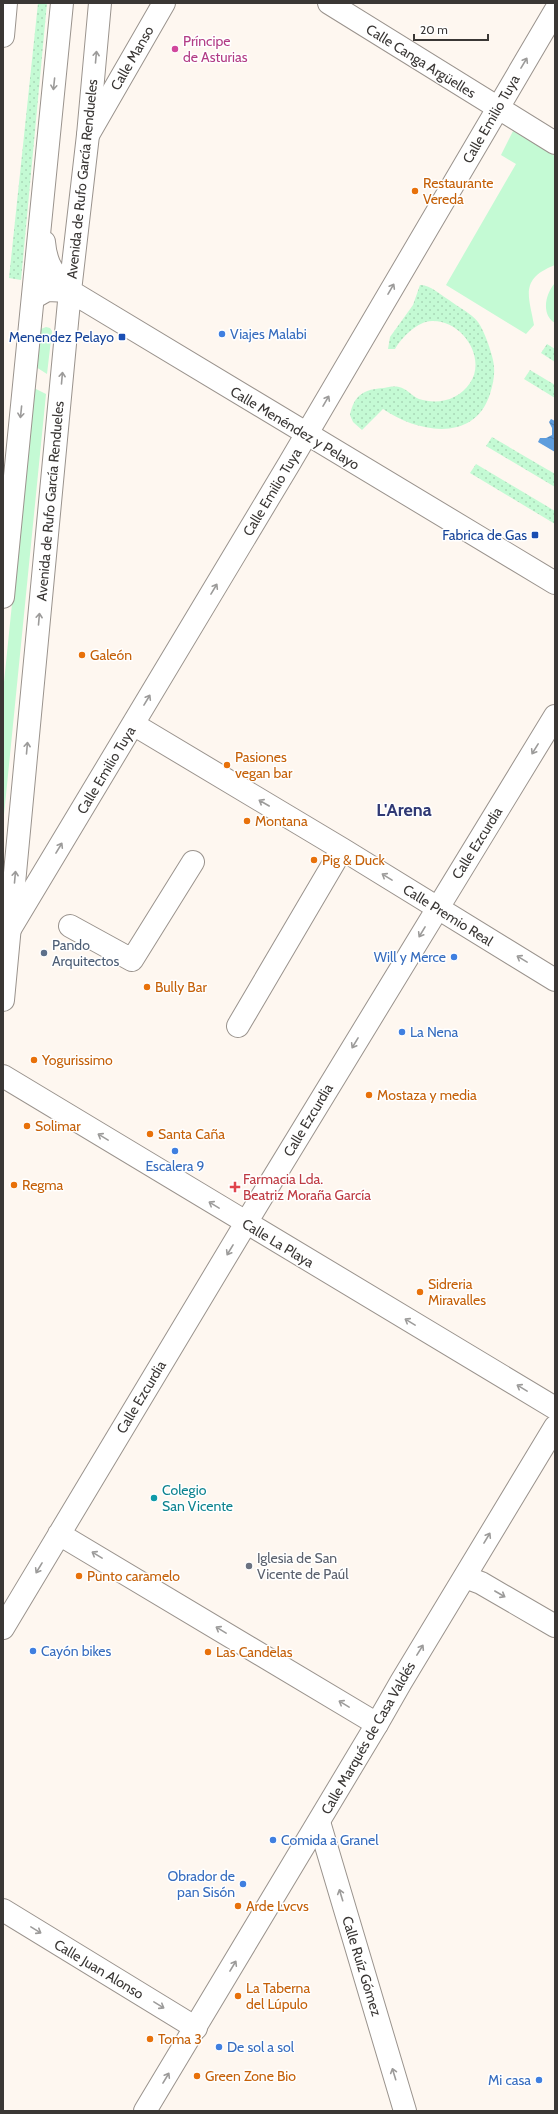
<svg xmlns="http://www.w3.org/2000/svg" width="558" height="2114" viewBox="0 0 558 2114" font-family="Cabin,sans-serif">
<defs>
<pattern id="garden-dots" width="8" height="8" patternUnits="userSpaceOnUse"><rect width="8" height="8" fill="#c4fad4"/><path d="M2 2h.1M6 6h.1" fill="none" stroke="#a9d7b7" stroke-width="1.8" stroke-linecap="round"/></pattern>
<pattern id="water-ripples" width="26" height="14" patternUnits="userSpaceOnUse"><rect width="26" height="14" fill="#5e9ddd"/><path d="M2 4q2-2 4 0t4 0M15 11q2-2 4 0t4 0" fill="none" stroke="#4f81b4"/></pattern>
</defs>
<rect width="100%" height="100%" fill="#fef7f0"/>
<path fill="#c4fad4" d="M513 131 555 156V265C519 279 529 296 534 325L526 334 446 285 516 164 501 155Z
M555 283V323C541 315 545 294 555 283Z
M46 327 50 328 52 331 47 374 36 367 41 329Z
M34 388 46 394 3 825V692Z"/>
<path fill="url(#garden-dots)" d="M38 3H47L21 280 9 278Z
M420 285C429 284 441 295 449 300 458 307 471 313 478 322 484 331 489 345 492 356 496 370 494 381 490 394 474 444 416 432 383 409L362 430 353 422 350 415C354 395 364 389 384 388 388 387 394 386 399 387 406 388 412 396 419 399 438 405 459 400 470 383 487 358 462 320 432 321 418 321 402 337 395 349H388L390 337 413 305Z
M547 344 555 349V362L541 353Z
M530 370 555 385V398L524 379Z
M492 437 555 474V487L486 446Z
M476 464 555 511V524L470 473Z"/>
<path fill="url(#water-ripples)" d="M551 419 555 421V452L538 442 540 438H546L552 435V428L549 422Z"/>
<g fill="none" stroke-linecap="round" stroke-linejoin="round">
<g stroke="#9a938d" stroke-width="24">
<path id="street" d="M329 3 555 143
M3 36 6 3
M88 135 164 3
M133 724 342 849 555 980
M70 926 132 960 193 862
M10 929 289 464 555 11
M238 1026 342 849
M3 1076 555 1408
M59 1534 377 1724
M465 1577 481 1583 555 1626
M3 1628 258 1203 555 716
M319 1822 405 2111
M3 1910 196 2028"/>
</g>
<g stroke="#9a938d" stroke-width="24">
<path id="secondary" d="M44 242C46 266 54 274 70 291
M33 298 47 290 70 291 555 583
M3 597 62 3
M3 1000 70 291 88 135 100 3
M145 2111 377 1724 401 1682 555 1427"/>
</g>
<use href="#street" stroke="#fff" stroke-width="22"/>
<use href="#secondary" stroke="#fff" stroke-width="22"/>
</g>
<defs><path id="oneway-shaft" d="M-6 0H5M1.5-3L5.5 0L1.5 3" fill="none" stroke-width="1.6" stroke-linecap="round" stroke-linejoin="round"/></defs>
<g stroke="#9c9b9a">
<use href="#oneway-shaft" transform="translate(96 57) rotate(-85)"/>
<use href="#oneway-shaft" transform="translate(524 63) rotate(-59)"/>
<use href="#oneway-shaft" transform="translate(54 84) rotate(96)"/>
<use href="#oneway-shaft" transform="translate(391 289) rotate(-60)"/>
<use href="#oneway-shaft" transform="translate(62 378) rotate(-85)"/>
<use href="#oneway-shaft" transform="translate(326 401) rotate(-60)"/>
<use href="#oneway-shaft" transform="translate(21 412) rotate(96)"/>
<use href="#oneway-shaft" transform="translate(214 589) rotate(-59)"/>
<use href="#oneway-shaft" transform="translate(39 619) rotate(-85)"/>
<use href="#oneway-shaft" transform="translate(147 700) rotate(-59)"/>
<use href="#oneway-shaft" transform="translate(27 748) rotate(-85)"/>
<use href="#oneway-shaft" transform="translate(535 749) rotate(122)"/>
<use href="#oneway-shaft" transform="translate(264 803) rotate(-150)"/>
<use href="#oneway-shaft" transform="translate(59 848) rotate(-59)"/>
<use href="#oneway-shaft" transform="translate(15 877) rotate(-85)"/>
<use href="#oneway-shaft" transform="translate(387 877) rotate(-148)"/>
<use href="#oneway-shaft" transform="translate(422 932) rotate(121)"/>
<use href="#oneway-shaft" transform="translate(522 959) rotate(-149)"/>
<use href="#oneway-shaft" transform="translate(355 1043) rotate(121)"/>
<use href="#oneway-shaft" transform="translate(103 1137) rotate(-149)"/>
<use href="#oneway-shaft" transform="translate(214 1205) rotate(-149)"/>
<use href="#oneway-shaft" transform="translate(230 1250) rotate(121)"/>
<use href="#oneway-shaft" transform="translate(410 1322) rotate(-149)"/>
<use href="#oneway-shaft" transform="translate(522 1388) rotate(-149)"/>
<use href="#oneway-shaft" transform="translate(487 1538) rotate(-59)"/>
<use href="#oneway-shaft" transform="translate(97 1555) rotate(-149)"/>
<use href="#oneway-shaft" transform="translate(39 1568) rotate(121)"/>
<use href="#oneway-shaft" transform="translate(500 1594) rotate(30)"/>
<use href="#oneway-shaft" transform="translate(221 1630) rotate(-149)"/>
<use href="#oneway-shaft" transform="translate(420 1650) rotate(-58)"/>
<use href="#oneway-shaft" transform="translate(344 1704) rotate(-149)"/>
<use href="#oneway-shaft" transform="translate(341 1895) rotate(-107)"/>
<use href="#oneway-shaft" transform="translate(36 1930) rotate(31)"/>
<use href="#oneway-shaft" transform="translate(233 1966) rotate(-59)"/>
<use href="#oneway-shaft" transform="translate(159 2005) rotate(31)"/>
<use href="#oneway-shaft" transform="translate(394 2074) rotate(-107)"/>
<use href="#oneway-shaft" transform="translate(166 2078) rotate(-59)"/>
</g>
<circle fill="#d1479c" stroke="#fff" stroke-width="1.5" cx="175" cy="49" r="4"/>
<g fill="#e8710a" stroke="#fff" stroke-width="1.5">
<circle cx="415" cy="191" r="4"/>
<circle cx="82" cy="655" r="4"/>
<circle cx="227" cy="765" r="4"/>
<circle cx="247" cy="821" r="4"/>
<circle cx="314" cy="860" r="4"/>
<circle cx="147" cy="987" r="4"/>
<circle cx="34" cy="1060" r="4"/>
<circle cx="369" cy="1095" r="4"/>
<circle cx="27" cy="1126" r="4"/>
<circle cx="150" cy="1134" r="4"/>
<circle cx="14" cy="1185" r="4"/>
<circle cx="420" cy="1292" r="4"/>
<circle cx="79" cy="1576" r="4"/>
<circle cx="208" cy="1652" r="4"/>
<circle cx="238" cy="1906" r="4"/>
<circle cx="238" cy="1996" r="4"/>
<circle cx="150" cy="2039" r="4"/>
<circle cx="197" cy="2076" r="4"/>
</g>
<g fill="#3f7fe0" stroke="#fff" stroke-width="1.5">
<circle cx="222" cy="334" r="4"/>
<circle cx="454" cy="957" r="4"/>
<circle cx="402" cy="1032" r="4"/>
<circle cx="175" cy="1151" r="4"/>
<circle cx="33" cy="1651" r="4"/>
<circle cx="273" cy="1840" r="4"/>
<circle cx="243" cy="1884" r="4"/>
<circle cx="219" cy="2047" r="4"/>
<circle cx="539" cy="2080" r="4"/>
</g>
<g fill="#1a4fb4" stroke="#fff" stroke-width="1.5">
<rect x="118" y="333" width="8" height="8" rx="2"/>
<rect x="531" y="531" width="8" height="8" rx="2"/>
</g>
<circle fill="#5c6f8a" stroke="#fff" stroke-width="1.5" cx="44" cy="953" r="4"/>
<path fill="#e0444e" stroke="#fff" stroke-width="1.5" d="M233 1181h4v4h4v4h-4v4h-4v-4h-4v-4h4z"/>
<circle fill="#0f9aa8" stroke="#fff" stroke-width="1.5" cx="154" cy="1498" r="4"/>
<circle fill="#6b7280" stroke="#fff" stroke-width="1.5" cx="249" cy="1566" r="4"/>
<g text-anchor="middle" stroke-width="3" stroke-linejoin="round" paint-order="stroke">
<g font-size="14" fill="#b23c85" stroke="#fff" text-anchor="start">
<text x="183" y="46">Príncipe<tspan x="183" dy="16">de Asturias</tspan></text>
</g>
<g font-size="14" fill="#3a3735" stroke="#fff">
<text transform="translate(132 58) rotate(-60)" y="5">Calle Manso</text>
<text transform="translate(421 61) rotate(32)" y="5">Calle Canga Argüelles</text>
<text transform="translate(491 119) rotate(-60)" y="5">Calle Emilio Tuya</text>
<text transform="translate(82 179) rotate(-84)" y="5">Avenida de Rufo García Rendueles</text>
<text transform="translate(295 428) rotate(31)" y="5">Calle Menéndez y Pelayo</text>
<text transform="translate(272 492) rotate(-59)" y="5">Calle Emilio Tuya</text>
<text transform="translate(50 501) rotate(-85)" y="5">Avenida de Rufo García Rendueles</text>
<text transform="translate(106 770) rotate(-59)" y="5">Calle Emilio Tuya</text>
<text transform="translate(477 843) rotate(-58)" y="5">Calle Ezcurdia</text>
<text transform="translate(448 915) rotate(32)" y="5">Calle Premio Real</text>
<text transform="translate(308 1120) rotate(-59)" y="5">Calle Ezcurdia</text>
<text transform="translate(278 1243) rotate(31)" y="5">Calle La Playa</text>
<text transform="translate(141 1397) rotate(-59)" y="5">Calle Ezcurdia</text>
<text transform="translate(368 1738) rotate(-60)" y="5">Calle Marqués de Casa Valdés</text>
<text transform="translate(362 1966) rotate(73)" y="5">Calle Ruíz Gómez</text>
<text transform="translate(99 1969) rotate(31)" y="5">Calle Juan Alonso</text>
</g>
<g font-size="14" fill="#c56008" stroke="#fff" text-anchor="start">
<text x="423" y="188">Restaurante<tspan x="423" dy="16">Vereda</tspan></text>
<text x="90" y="660">Galeón</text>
<text x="235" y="762">Pasiones<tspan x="235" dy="16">vegan bar</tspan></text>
<text x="255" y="826">Montana</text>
<text x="322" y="865">Pig &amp; Duck</text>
<text x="155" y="992">Bully Bar</text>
<text x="42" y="1065">Yogurissimo</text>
<text x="377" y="1100">Mostaza y media</text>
<text x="35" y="1131">Solimar</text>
<text x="158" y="1139">Santa Caña</text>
<text x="22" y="1190">Regma</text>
<text x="428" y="1289">Sidreria<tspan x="428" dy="16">Miravalles</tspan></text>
<text x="87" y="1581">Punto caramelo</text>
<text x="216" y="1657">Las Candelas</text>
<text x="246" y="1911">Arde Lvcvs</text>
<text x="246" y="1993">La Taberna<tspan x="246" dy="16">del Lúpulo</tspan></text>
<text x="158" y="2044">Toma 3</text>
<text x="205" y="2081">Green Zone Bio</text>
</g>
<g font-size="14" fill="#366cbe" stroke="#fff" text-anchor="start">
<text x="230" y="339">Viajes Malabi</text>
<text x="446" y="962" text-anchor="end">Will y Merce</text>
<text x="410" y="1037">La Nena</text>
<text x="175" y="1171" text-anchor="middle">Escalera 9</text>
<text x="41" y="1656">Cayón bikes</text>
<text x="281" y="1845">Comida a Granel</text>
<text x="235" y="1881" text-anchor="end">Obrador de<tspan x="235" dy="16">pan Sisón</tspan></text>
<text x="227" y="2052">De sol a sol</text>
<text x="531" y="2085" text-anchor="end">Mi casa</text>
</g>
<g font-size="14" fill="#164399" stroke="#fff" text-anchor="end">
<text x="114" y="342">Menendez Pelayo</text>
<text x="527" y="540">Fabrica de Gas</text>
</g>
<g font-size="14" fill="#4e5e75" stroke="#fff" text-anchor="start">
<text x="52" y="950">Pando<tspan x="52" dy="16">Arquitectos</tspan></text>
</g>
<g font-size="14" fill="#be3a42" stroke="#fff" text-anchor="start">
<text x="243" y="1184">Farmacia Lda.<tspan x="243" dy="16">Beatriz Moraña García</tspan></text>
</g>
<g font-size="14" fill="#0d838f" stroke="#fff" text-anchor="start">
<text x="162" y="1495">Colegio<tspan x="162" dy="16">San Vicente</tspan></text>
</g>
<g font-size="14" fill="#5b616d" stroke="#fff" text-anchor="start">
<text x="257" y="1563">Iglesia de San<tspan x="257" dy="16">Vicente de Paúl</tspan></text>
</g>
<g font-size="18" font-weight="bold" fill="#303974" stroke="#fff">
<text x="404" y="816">L'Arena</text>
</g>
</g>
<rect width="558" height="2114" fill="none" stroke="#3a3735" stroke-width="8"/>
<path d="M414 34v6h74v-6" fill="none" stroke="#3a3735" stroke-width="2"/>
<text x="420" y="34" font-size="12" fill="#3a3735" stroke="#ffffff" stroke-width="3" paint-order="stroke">20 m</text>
</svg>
